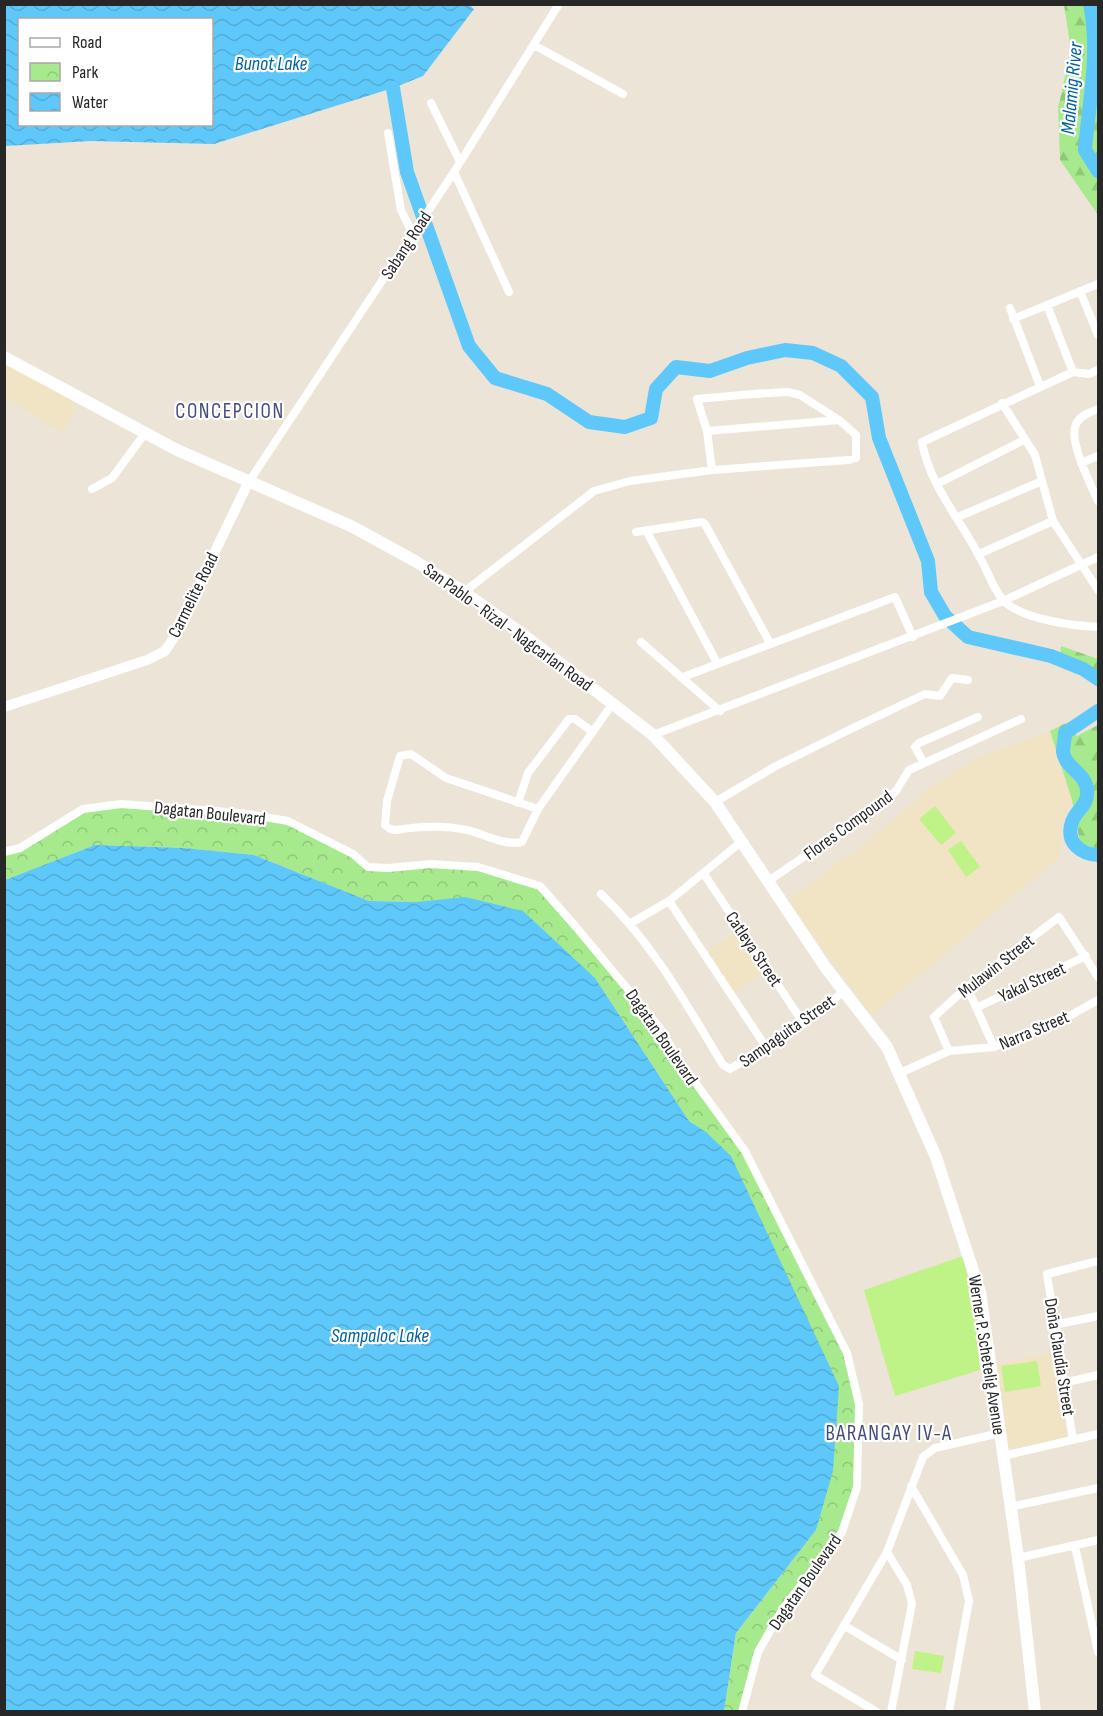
<svg xmlns="http://www.w3.org/2000/svg" width="1103" height="1716" viewBox="0 0 1103 1716" font-family="'Sofia Sans Condensed',sans-serif">
<defs>
<pattern id="forest-firs" width="22" height="20" patternUnits="userSpaceOnUse" patternTransform="scale(1.5)"><rect width="22" height="20" fill="#a7e98d"/><path d="M5 1l3.5 6h-7zM16 11l3.5 6h-7z" fill="#90c87a"/></pattern>
<pattern id="park-crowns" width="20" height="18" patternUnits="userSpaceOnUse" patternTransform="scale(1.5)"><rect width="20" height="18" fill="#a7e98d"/><path d="M2 6a3 3 0 1 1 6 0M12 15a3 3 0 1 1 6 0" fill="none" stroke="#90c87a"/></pattern>
<pattern id="water-waves" width="16" height="10" patternUnits="userSpaceOnUse" patternTransform="scale(1.5)"><rect width="16" height="10" fill="#5ec8fa"/><path d="M0 5q4-4 8 0t8 0" fill="none" stroke="#52acd6"/></pattern>
</defs>
<rect width="100%" height="100%" fill="#ece4d7"/>
<path fill="#f0e4c4" d="M4 362 72 398 70 404 76 408 63 434 5 397Z
M1050 731 1072 800 1062 822 1060 857 872 1016 788 900 855 851 928 790 975 759Z
M736 932 762 974 733 994 706 952Z
M1053 1354 1067 1438 1008 1448 996 1363Z"/>
<path fill="url(#forest-firs)" d="M1064 5H1098V215L1060 160 1058 108 1071 50Z
M1061 646 1098 659V671L1060 654Z
M1066 723 1077 736 1098 725V849L1080 843 1072 800 1050 731Z"/>
<path fill="url(#park-crowns)" d="M121 804 287 821 368 867H478L540 886 633 993 745 1151 847 1353 859 1404 857 1487 842 1532 782 1610 758 1652 742 1711H724L736 1633 816 1530 839 1386 706 1132 689 1121 595 978 417 902 369 901 254 855 183 848 95 845 5 880V852L20 847 83 809Z"/>
<path fill="#bff287" d="M935 806 956 833 941 845 919 819Z
M961 841 980 867 966 877 948 850Z
M963 1256 973 1300 980 1370 895 1396 864 1290Z
M1037 1361 1041 1386 1005 1392 1001 1366Z
M915 1651 944 1656 941 1673 912 1669Z"/>
<path fill="url(#water-waves)" fill-rule="evenodd" d="M468 4 474 9 423 76 393 88 214 144 91 141 5 146V5ZM20 20H212V124H20Z
M95 845 184 848 254 855 369 901 417 902 465 897 523 911 595 978 689 1121 706 1132 731 1156 839 1386 833 1471 816 1530 736 1633 724 1711H5V880Z"/>
<g fill="none" stroke-linecap="round" stroke-linejoin="round">
<path stroke="#5ec8fa" stroke-width="14" d="M1090 4C1100 54 1089 101 1085 150L1098 171
M393 88 407 172 469 346 495 378 547 394 589 422 625 427 651 418 656 389 676 367 710 371 747 358 785 350 813 353 841 366 872 397 879 438 928 561 931 592 945 616 968 637 1051 656 1083 669 1098 679
M1098 711 1065 733C1065 739 1063 746 1063 752 1065 768 1086 773 1087 790 1089 806 1076 809 1072 822 1065 843 1081 854 1098 855"/>
<path stroke="#fff" stroke-width="8" d="M534 45 623 94
M431 103 460 162
M388 133 401 210 413 235
M454 172 509 292
M1080 291 1098 335
M1047 305 1073 372
M1010 308 1040 386
M1013 319 1098 284
M1098 370 1089 374 1073 372 922 442C929 484 960 519 979 556 987 569 993 589 1003 600 1020 619 1074 626 1098 627
M1002 403 1035 455 1053 521 1098 590
M1098 409C1090 412 1079 416 1076 424 1068 441 1091 485 1098 501
M707 431 839 420
M1081 463 1098 456
M248 483 454 172 559 4
M937 484 1024 440
M92 489 112 478 146 432
M958 517 1042 481
M636 532 702 522 705 524 770 643
M647 532 717 663
M979 554 1053 521
M464 592 594 491 630 481 712 470 849 460 856 458V435L839 420 800 395 788 392 753 394 697 399 707 431 712 470
M641 642 720 711
M683 677 895 597 913 637
M653 735 1003 601 1098 557
M924 763 915 747 919 743 978 717
M715 802 776 766 855 727 925 694 940 696 952 678 968 680
M518 803 528 773 569 719H575L593 732
M538 809 446 778 411 754 400 756 387 801 385 825 390 829 396 830C420 826 444 825 467 830 485 834 503 846 522 842L538 809 613 703
M4 852 20 848 83 809 121 804 241 813 288 821 353 854 368 867 388 868 431 864 478 867 540 886 576 927 660 1028 679 1060 745 1151 847 1353 859 1404 857 1487 842 1532 782 1610 758 1652 742 1712
M704 874 804 1024
M767 882 872 810 896 791 909 770 1021 719
M601 894C653 943 686 1004 723 1065L730 1069 804 1024 844 991
M669 901 766 1047
M631 923 669 901 741 842
M967 987 994 1047
M978 1007 1086 956
M949 1051 934 1017 967 987 1059 917 1098 977
M900 1073 949 1051 994 1047 1064 1019 1098 1000
M1054 1325 1098 1316
M1063 1383 1098 1375
M1073 1440 1047 1274 1098 1261
M1003 1456 1098 1434
M911 1486 963 1575 969 1601 949 1712
M1010 1507 1098 1488
M1075 1546 1098 1652
M887 1552 907 1585 912 1604 891 1712
M1018 1558 1098 1540
M845 1626 902 1660
M877 1712 815 1675 887 1552 923 1457 935 1448 1000 1433"/>
<path stroke="#fff" stroke-width="10" d="M4 707 147 660 165 651 173 639 248 483"/>
<path stroke="#fff" stroke-width="12" d="M4 357 177 450 351 526 415 561 464 592 521 633 653 735 715 802 826 968 887 1047 936 1157 980 1292 1018 1558 1035 1712"/>
</g>
<g text-anchor="middle" stroke-width="4.5" stroke-linejoin="round" paint-order="stroke">
<g font-size="18" fill="#272727" stroke="#fff">
<text transform="translate(406 245) rotate(-57)" y="6">Sabang Road</text>
<text transform="translate(193 595) rotate(-64)" y="6">Carmelite Road</text>
<text transform="translate(508 627) rotate(36)" y="6">San Pablo - Rizal - Nagcarlan Road</text>
<text transform="translate(210 813) rotate(6)" y="6">Dagatan Boulevard</text>
<text transform="translate(848 825) rotate(-36)" y="6">Flores Compound</text>
<text transform="translate(754 949) rotate(56)" y="6">Catleya Street</text>
<text transform="translate(996 966) rotate(-38)" y="6">Mulawin Street</text>
<text transform="translate(1032 982) rotate(-25)" y="6">Yakal Street</text>
<text transform="translate(1034 1030) rotate(-23)" y="6">Narra Street</text>
<text transform="translate(787 1031) rotate(-35)" y="6">Sampaguita Street</text>
<text transform="translate(662 1037) rotate(55)" y="6">Dagatan Boulevard</text>
<text transform="translate(987 1355) rotate(81)" y="6">Werner P. Schetelig Avenue</text>
<text transform="translate(1060 1357) rotate(81)" y="6">Doña Claudia Street</text>
<text transform="translate(805 1582) rotate(-55)" y="6">Dagatan Boulevard</text>
</g>
<g font-size="20" font-style="italic" fill="#0062a2" stroke="#fff">
<text x="271" y="70">Bunot Lake</text>
<text transform="translate(1071 88) rotate(-85)" y="7">Malamig River</text>
<text x="380" y="1342">Sampaloc Lake</text>
</g>
<g font-size="21" letter-spacing="1.5" fill="#444b7c" stroke="#fff">
<text x="230" y="418">CONCEPCION</text>
<text x="889" y="1440">BARANGAY IV-A</text>
</g>
</g>
<rect width="1103" height="1716" fill="none" stroke="#272727" stroke-width="12"/>
<rect x="18" y="18" width="195" height="108" fill="#ffffff" stroke="#a9a9a9" stroke-width="1.5"/>
<rect x="30" y="38" width="30" height="9" fill="#ffffff" stroke="#a9a9a9" stroke-width="1.5"/>
<text x="72" y="48" font-size="18" fill="#272727">Road</text>
<rect x="30" y="63" width="30" height="18" fill="url(#park-crowns)" stroke="#a9a9a9" stroke-width="1.5"/>
<text x="72" y="78" font-size="18" fill="#272727">Park</text>
<rect x="30" y="93" width="30" height="18" fill="url(#water-waves)" stroke="#a9a9a9" stroke-width="1.5"/>
<text x="72" y="108" font-size="18" fill="#272727">Water</text>
</svg>
